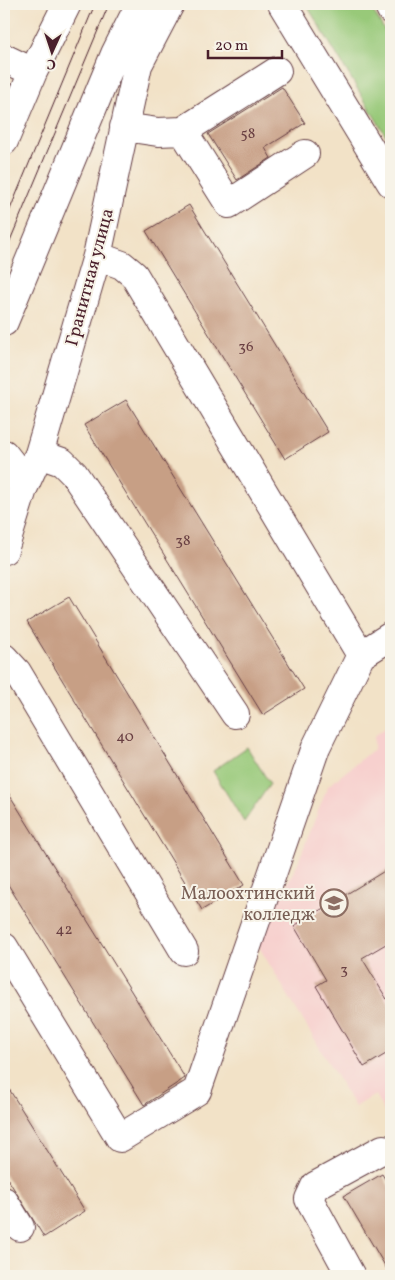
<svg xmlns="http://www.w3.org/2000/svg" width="395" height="1280" viewBox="0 0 395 1280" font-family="Vollkorn,serif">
<rect width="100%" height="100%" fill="#f7f3e8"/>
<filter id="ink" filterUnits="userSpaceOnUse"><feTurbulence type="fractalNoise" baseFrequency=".02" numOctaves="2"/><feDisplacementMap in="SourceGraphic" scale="10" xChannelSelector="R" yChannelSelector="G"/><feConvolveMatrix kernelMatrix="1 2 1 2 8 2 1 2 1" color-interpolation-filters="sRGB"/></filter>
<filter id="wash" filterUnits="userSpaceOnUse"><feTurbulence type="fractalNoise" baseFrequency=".0096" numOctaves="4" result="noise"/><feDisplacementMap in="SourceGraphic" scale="20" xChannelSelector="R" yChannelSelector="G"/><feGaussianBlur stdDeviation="1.12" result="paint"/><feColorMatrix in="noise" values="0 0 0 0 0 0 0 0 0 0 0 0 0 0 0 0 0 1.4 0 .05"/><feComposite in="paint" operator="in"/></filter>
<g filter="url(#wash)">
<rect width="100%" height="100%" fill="#f2e2c7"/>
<path fill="#f7d0ce" d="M391 724V1124L375 1095 355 1107 256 942 297 865 328 786 374 749V736Z"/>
<path fill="#98c979" stroke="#717452" d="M306 4H369L391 41V144Z
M247 747 270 784 244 822 213 771Z"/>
<g id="blocks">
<path fill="#c79f85" d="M282 87 305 123 265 148 271 158 237 180 208 134Z
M189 205 328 432 285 459 146 231Z
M126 400 304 689 263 715 84 425Z
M69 597 244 885 202 910 27 622Z
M4 786 185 1078 144 1105 4 878Z
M391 867V941L362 958 391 1006V1051L364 1067 316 986 326 980 294 926Z
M4 1081 85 1211 44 1237 4 1173Z
M382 1174 391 1189V1276L344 1196Z"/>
</g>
</g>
<g filter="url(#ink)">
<use href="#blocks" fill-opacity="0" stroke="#633c42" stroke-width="1"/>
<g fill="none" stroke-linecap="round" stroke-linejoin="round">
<g stroke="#633c42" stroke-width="30">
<path id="minor" d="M282 4 391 183
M388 4 391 10
M4 58 33 72
M124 127 158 132 183 131 277 71
M183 131 229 204 305 154
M4 141 33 72 67 4
M97 256 122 265 134 275 361 655
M4 322 115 54 140 4
M4 454 15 468 23 489
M39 454 62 462 74 474 235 714
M4 550 23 489 39 454 97 256 138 65 170 4
M4 658 17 672 184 951
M4 947 120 1138 197 1091 316 747 361 655 391 636
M4 1201 20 1227
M351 1276 309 1199 315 1186 383 1149 391 1152"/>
</g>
<use href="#minor" stroke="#fff" stroke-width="28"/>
<path stroke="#4a1f2b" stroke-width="1" d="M4 224 95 4
M4 255 109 4"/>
</g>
</g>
<defs>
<g id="university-ring" transform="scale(1.4375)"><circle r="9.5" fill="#f7f3e8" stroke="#8d6e63" stroke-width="1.5"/><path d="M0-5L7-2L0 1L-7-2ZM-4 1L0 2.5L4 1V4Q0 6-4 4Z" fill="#8d6e63"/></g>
</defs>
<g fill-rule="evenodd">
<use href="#university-ring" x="334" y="903"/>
</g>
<g text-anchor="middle" stroke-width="4" stroke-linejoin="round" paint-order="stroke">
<g font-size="15" fill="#693f42">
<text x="248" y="138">58</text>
<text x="246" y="351">36</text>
<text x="183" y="545">38</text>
<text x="125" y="741">40</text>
<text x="64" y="934">42</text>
<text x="344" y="974">3</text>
</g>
<g font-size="18" fill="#4a1f2b" stroke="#f7f3e8">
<text transform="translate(89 277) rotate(-75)" y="6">Гранитная улица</text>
</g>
<g font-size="18" fill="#785e54" stroke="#f7f3e8" text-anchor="end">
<text x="315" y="899">Малоохтинский<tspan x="315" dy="21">колледж</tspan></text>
</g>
</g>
<rect width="395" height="1280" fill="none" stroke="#f7f3e8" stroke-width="20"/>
<g transform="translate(52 52) rotate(183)" stroke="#f7f3e8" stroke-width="4" paint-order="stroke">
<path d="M0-4L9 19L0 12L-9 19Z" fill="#4a1f2b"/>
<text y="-8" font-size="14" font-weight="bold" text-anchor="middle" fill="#4a1f2b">С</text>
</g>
<path d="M208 50v8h74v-8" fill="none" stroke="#4a1f2b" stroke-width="2.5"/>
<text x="215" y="50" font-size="15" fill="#4a1f2b" stroke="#f7f3e8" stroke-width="4" paint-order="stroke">20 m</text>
</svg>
